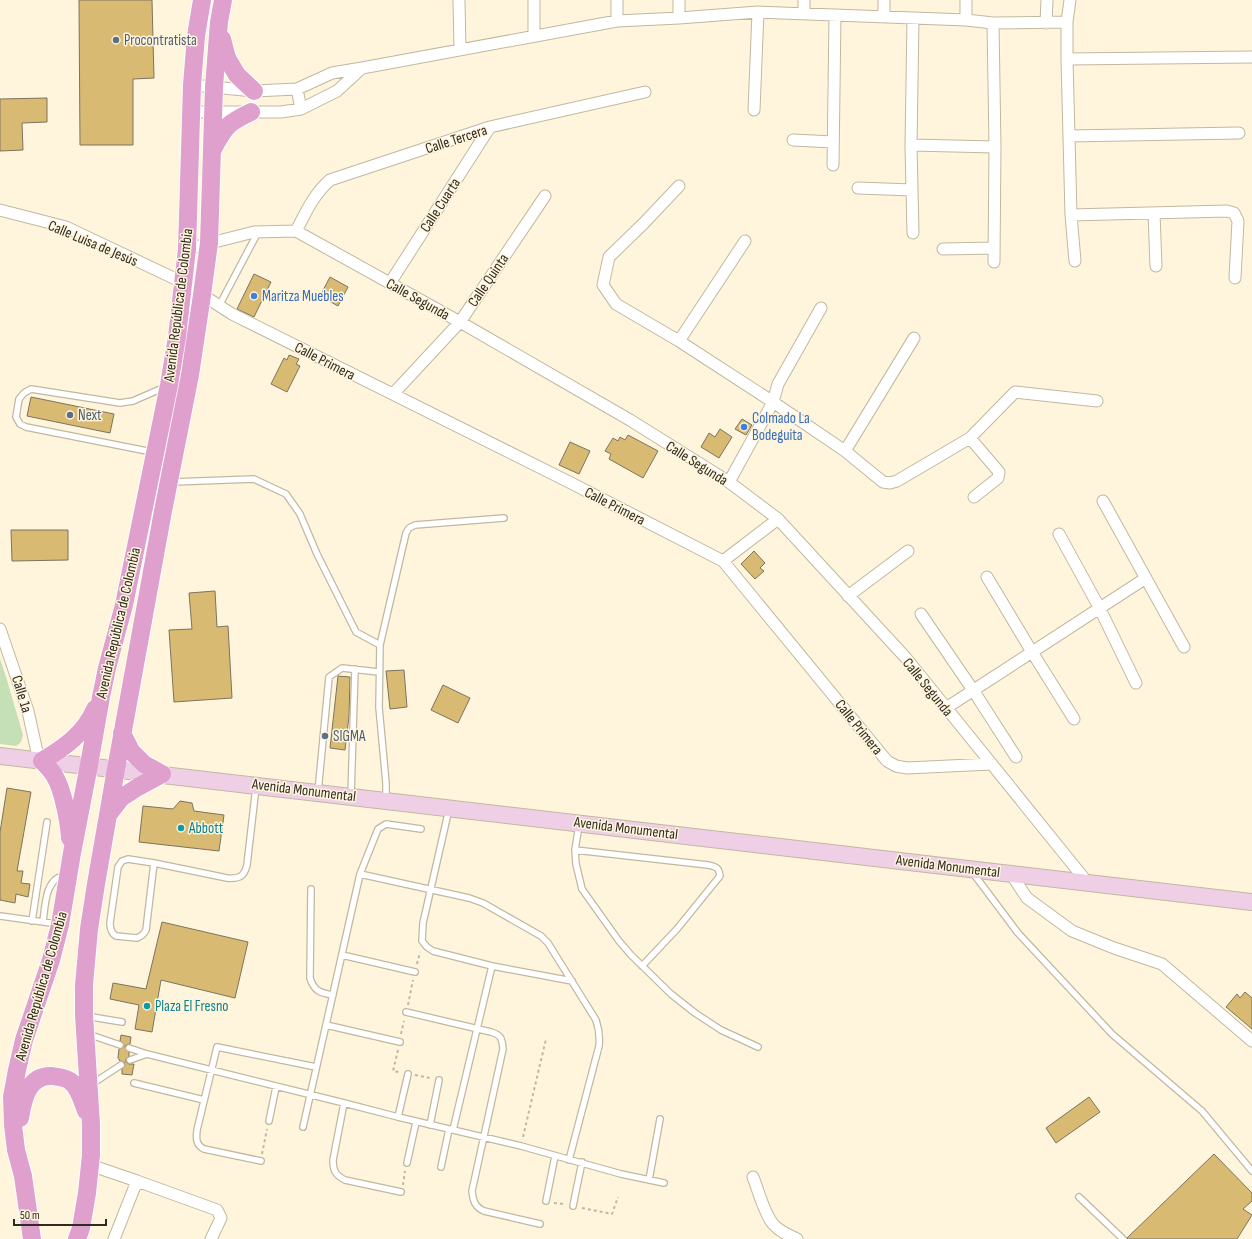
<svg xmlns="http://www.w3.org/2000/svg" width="1252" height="1239" viewBox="0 0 1252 1239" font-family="'Sofia Sans Condensed',sans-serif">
<rect width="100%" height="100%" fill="#fff5dc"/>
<path fill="#c5e0b7" d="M0 659 7 680 23 735 21 742 16 746 0 744Z"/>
<path fill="#d8ba73" stroke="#7d735e" d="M79 0H152L154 78 133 79V145H80Z
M47 98V122L22 123 23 150 0 151V99Z
M254 274 271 282 254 317 237 309Z
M330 277 348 287 338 306 320 296Z
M289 355 299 359 296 364 300 366 287 392 271 384 284 358 287 360Z
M31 397 114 414 110 433 27 416Z
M742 419 752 425 746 435 735 429Z
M720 429 732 437 719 458 701 447 709 433 715 437Z
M628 435 658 451 643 478 609 459 611 454 605 451 613 438 618 441 620 437 625 440Z
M570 442 590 451 579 474 559 465Z
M11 530H68V560L12 561Z
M754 551 765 563 760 568 764 571 755 579 741 564Z
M215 591 217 627 228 626 232 698 174 702 169 630 192 629 189 593Z
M404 670 407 707 390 709 386 671Z
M338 676 350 677 349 716 345 750 330 748Z
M443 685 470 698 458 723 431 710Z
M7 788 31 792 17 871H23L21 883 30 884 28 897 16 894 15 903 0 900V832Z
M180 801 192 803 194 811 224 815 219 851 139 842 143 806 173 809Z
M162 922 248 942 235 998 161 980 152 1032 135 1029 139 1005 110 999 113 983 146 989Z
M1245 992 1252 998V1029L1226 1007 1237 994 1240 998Z
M121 1035 131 1037 130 1044 126 1045 125 1048 129 1052V1056L126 1059V1062L129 1064H134L132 1075 122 1074V1069L125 1065 124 1062 120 1061 118 1058 119 1049 122 1048 124 1046 123 1043 120 1041Z
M1089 1097 1100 1112 1056 1143 1046 1128Z
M1214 1154 1252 1193V1201L1243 1209 1252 1215 1237 1239H1127V1238Z"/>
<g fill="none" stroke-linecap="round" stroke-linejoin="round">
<g stroke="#c1b8a0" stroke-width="8">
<path id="service" d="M219 306 258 232
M152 452 26 427 20 424 16 417 19 399 24 393 31 389 120 403 133 401 165 387
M172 482 254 479 286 494 300 514 317 554 356 632 380 645 379 707 386 783V799
M380 645 406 533 409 528 415 525 504 518
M318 792 329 677 342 668 379 672
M351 795 355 669
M449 809 423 923 422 941 427 947 433 951 492 966 572 981
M579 825 575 850 576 864 582 889 619 941 631 955 671 994 695 1013 721 1030 758 1047
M575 850 708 865C716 867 719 867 720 876L677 929 642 966
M154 863 146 930C144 934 142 936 137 938L116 936C111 933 110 929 110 923L118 867 122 861 128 859 154 863 227 878C239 879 244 877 247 865L256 787
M973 873 1018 933 1112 1034 1202 1111 1252 1171
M360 874 469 898 483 903 541 936 548 943 596 1020C599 1029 600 1037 599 1046L569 1160
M311 889 310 978C314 991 320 993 333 995
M0 916 58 924
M32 921 47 822
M43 922C45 907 45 876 66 876
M342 955 415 972
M406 1012 491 1032C501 1035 502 1038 503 1049L472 1191C473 1201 475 1207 484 1211L540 1224
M86 1016 122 1022
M326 1025 400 1042
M88 1034 120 1045
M129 1048 147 1054 344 1103 398 1117 521 1146 621 1174 664 1183
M130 1060 147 1054
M134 1083 204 1100
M92 1084 121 1065
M344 1103 333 1160C333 1170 335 1175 345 1180L401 1192
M398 1117 408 1074
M269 1121 276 1087
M430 1125 439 1080
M303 1127 360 874 378 829 386 824 421 829
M453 1130 492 966
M261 1161 204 1149C196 1145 196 1139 197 1130L217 1047 316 1067
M407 1163 416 1122
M441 1167 449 1129
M649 1180 660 1119
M1079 1197 1123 1239
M546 1201 555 1156
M573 1206 582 1162"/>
</g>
<g stroke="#c1b8a0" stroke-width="13">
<path id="minor" d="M459 0 460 50
M534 0V36
M679 0V18
M804 14V0
M884 17V0
M966 20V0
M617 21V0
M993 23 995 147 994 262
M1046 23 1047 0
M1067 59V22
M362 68 617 21 679 18 758 12 966 20 993 23 1067 22 1070 0
M297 89 301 109
M754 110 758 12
M191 112H281L301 109 337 91 362 68 332 73 297 89 254 91 192 85
M1069 136 1239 133
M793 140 833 142
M911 145 995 147
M833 165 835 15
M679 186 644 223 609 257 603 285 616 304 679 341 773 402 845 451 883 482 890 483 897 481 970 438 1015 392 1097 401
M858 188 912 190
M0 210 66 227 184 283 232 314 569 482 723 561 887 761 896 766 907 768 991 764
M1154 213 1156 266
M1071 215 1227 211 1234 213 1238 221 1235 278
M296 231C306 212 314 194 330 180L490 127 645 92
M913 233 911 145 913 19
M187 249 254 232 296 231 460 322 630 420 729 482 778 519 906 658 1087 882
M943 249 994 248
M1075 261 1071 215 1067 59 1252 57
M390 283 490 127
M679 341 745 241
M393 394 460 322 545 196
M970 438 999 472 998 478 974 497
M845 451 914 338
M729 482 773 402 778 384 821 308
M1103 501 1184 647
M1059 534 1099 607 1136 683
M723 561 778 519
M987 577 1032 652 1074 719
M848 596 908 551
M921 614 973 690 1016 757
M0 629 28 711 39 761
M946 708 1146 578
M1011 874 1027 898 1072 931 1114 948 1162 964 1252 1041
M90 1165 137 1181
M753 1177C759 1192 763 1211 773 1224 779 1231 788 1235 797 1239
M114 1239 137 1181 217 1210 221 1218 211 1239"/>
</g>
<g stroke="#c1b8a0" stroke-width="18">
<path id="secondary" d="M0 756 1252 902"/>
</g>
<g stroke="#fff" stroke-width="20">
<path id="primary" d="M222 39 227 58 237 75 254 91
M213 149C225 126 228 123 251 112
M122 733 131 751 144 764 162 774
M108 815 121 798 138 787 162 774
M70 838C69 822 63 789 54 775 51 770 46 765 42 761 65 747 84 734 95 709
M20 1118C23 1099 28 1075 52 1076 57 1077 65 1077 70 1081 79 1087 82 1101 86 1111
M32 1239 23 1176 16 1150 13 1125 12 1097 17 1070 24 1040 51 960 60 925 72 853 89 765 101 697 107 668 124 605 169 385 177 337 187 249 192 85 196 36 202 0
M77 1239 81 1228 87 1193 91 1155V1124L84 1015V985L89 929 96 884 116 769 163 511 190 375 202 295 209 243 214 87 219 22 223 0"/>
</g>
<path stroke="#c0b8a4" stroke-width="2" stroke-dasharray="3 3" stroke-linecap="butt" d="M417 964 420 952
M408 1005 413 980
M401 1034 404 1021
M398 1050 393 1071 399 1072
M415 1075 430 1078
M523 1137 546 1039
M262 1154 267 1129
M403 1185 405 1171
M554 1203 564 1204
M582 1208 612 1214 618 1197"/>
<use href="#service" stroke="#fff" stroke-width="5.5"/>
<use href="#minor" stroke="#fff" stroke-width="11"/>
<use href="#secondary" stroke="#efcfe6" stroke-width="16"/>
<use href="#primary" stroke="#dfa0ce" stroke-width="18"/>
</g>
<g fill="#5c6f8a" stroke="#fff5dc" stroke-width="1.5">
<circle cx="116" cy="40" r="4"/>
<circle cx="70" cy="415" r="4"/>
<circle cx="325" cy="736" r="4"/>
</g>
<g fill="#3f7fe0" stroke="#fff5dc" stroke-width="1.5">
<circle cx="254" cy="296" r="4"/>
<circle cx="744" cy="427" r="4"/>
</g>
<g fill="#0f9aa8" stroke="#fff5dc" stroke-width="1.5">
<circle cx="181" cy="828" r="4"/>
<circle cx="147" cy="1006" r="4"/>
</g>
<g text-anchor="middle" stroke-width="3" stroke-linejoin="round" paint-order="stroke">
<g font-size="15" fill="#4e5e75" stroke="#fff5dc" text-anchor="start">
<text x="124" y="45">Procontratista</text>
<text x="78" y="420">Next</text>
<text x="333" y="741">SIGMA</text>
</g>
<g font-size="15" fill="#2f2b22" stroke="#fff5dc">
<text transform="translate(456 139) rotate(-18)" y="5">Calle Tercera</text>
<text transform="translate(440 205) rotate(-57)" y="5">Calle Cuarta</text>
<text transform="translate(93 243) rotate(23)" y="5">Calle Luisa de Jesús</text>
<text transform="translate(488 280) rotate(-56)" y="5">Calle Quinta</text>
<text transform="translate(418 299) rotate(29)" y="5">Calle Segunda</text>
<text transform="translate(178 305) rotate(-83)" y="5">Avenida República de Colombia</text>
<text transform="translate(325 361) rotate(27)" y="5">Calle Primera</text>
<text transform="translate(697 463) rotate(32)" y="5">Calle Segunda</text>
<text transform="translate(615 506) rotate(27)" y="5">Calle Primera</text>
<text transform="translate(118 623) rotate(-77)" y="5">Avenida República de Colombia</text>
<text transform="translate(928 687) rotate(51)" y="5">Calle Segunda</text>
<text transform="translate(22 694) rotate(73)" y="5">Calle 1a</text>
<text transform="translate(859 727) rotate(51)" y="5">Calle Primera</text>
<text transform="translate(304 790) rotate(7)" y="5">Avenida Monumental</text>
<text transform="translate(626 828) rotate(7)" y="5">Avenida Monumental</text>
<text transform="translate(948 866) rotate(7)" y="5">Avenida Monumental</text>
<text transform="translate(41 986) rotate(-74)" y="5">Avenida República de Colombia</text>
</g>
<g font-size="15" fill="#366cbe" stroke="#fff5dc" text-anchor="start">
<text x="262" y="301">Maritza Muebles</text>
<text x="752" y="423">Colmado La<tspan x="752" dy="17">Bodeguita</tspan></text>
</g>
<g font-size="15" fill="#0d838f" stroke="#fff5dc" text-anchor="start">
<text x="189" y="833">Abbott</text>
<text x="155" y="1011">Plaza El Fresno</text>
</g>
</g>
<path d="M14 1219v6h92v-6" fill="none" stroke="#2f2b22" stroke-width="2"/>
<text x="20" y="1219" font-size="12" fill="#2f2b22" stroke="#fff5dc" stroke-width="3" paint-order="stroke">50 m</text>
</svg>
